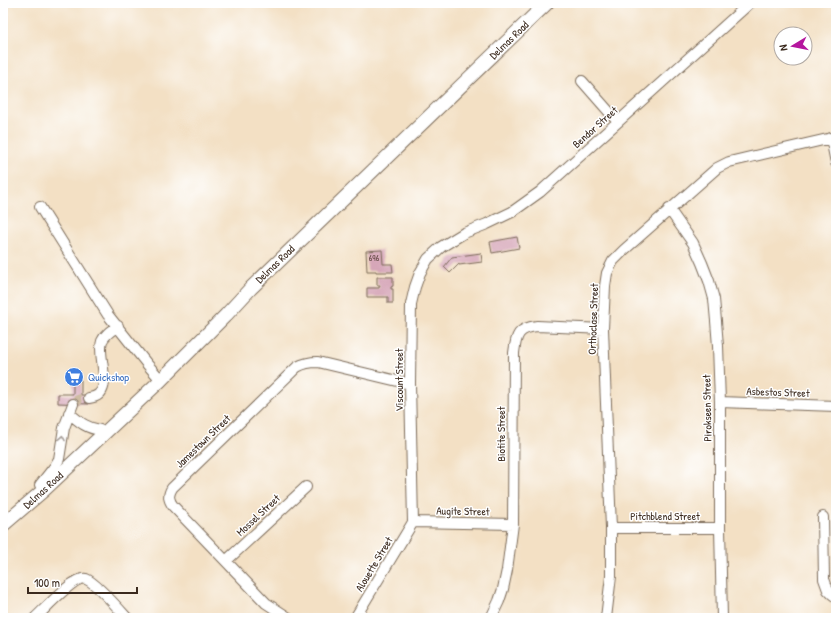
<svg xmlns="http://www.w3.org/2000/svg" width="839" height="621" viewBox="0 0 839 621" font-family="'Patrick Hand',sans-serif">
<rect width="100%" height="100%" fill="#fff"/>
<filter id="ink" filterUnits="userSpaceOnUse"><feTurbulence type="fractalNoise" baseFrequency=".025" numOctaves="2"/><feDisplacementMap in="SourceGraphic" scale="8" xChannelSelector="R" yChannelSelector="G"/><feConvolveMatrix kernelMatrix="1 2 1 2 8 2 1 2 1" color-interpolation-filters="sRGB"/></filter>
<filter id="wash" filterUnits="userSpaceOnUse"><feTurbulence type="fractalNoise" baseFrequency=".012" numOctaves="4" result="noise"/><feDisplacementMap in="SourceGraphic" scale="16" xChannelSelector="R" yChannelSelector="G"/><feGaussianBlur stdDeviation="0.9" result="paint"/><feColorMatrix in="noise" values="0 0 0 0 0 0 0 0 0 0 0 0 0 0 0 0 0 1.4 0 .05"/><feComposite in="paint" operator="in"/></filter>
<g filter="url(#wash)">
<rect width="100%" height="100%" fill="#f3e0c4"/>
<g id="blocks">
<path fill="#d6a6b8" d="M517 237 519 248 492 253 490 242Z
M382 250 383 264H392L393 272H376V271H367L366 251Z
M481 253 482 262 459 265V264L450 273 444 267 452 257Z
M377 277H393V286L391 287V289H393V303H388V297H367V288H379L380 285H377Z
M73 380H81V395H89V404L58 403V394H73Z"/>
</g>
</g>
<g filter="url(#ink)">
<use href="#blocks" fill-opacity="0" stroke="#7b6a58" stroke-width="1"/>
<g fill="none" stroke-linecap="round" stroke-linejoin="round">
<path stroke="#cebca3" stroke-width="10" stroke-dasharray="10 5" stroke-linecap="butt" d="M73 404C77 398 83 399 89 398"/>
<g stroke="#7b6a58" stroke-width="12">
<path id="minor" d="M582 81 618 122
M831 138 836 163
M40 207 108 315 147 364 161 380
M669 209 693 243 702 263 709 281 714 299 716 321 718 346 720 402V528L722 618
M89 398C117 395 96 357 102 341 105 334 112 330 118 326
M720 402 836 406
M69 413C80 422 86 428 100 430
M40 485 55 466 59 459 64 428 73 404
M823 517 824 579 828 590 832 594 836 597
M413 522 410 384 411 304 415 287 420 273 428 259 441 247 464 233 487 224 512 212 540 192 750 3
M413 522 513 524
M611 528H720
M226 561 306 487
M35 618C44 610 75 575 86 579 96 583 119 609 127 618
M289 618 266 603 173 506C168 499 168 495 172 488L297 367C304 363 310 362 318 362L410 384
M355 618 413 522
M491 618 499 601 503 589 507 570 513 524 514 353C516 335 518 328 537 326L603 329
M606 618 611 576V528L603 329 605 286 607 273 613 261 624 250 717 168 729 162 836 137"/>
</g>
<g stroke="#7b6a58" stroke-width="15">
<path id="major" d="M3 525 45 489 161 380 226 315 251 288 547 3"/>
</g>
<use href="#minor" stroke="#fff" stroke-width="10"/>
<use href="#major" stroke="#fff" stroke-width="13"/>
</g>
<defs><path id="oneway-chevron" d="M-2-3.5L2.5 0L-2 3.5" fill="none" stroke-width="1.6" stroke-linecap="round" stroke-linejoin="round"/></defs>
<use stroke="#a79f9a" href="#oneway-chevron" transform="translate(62 438) rotate(-80)"/>
</g>
<defs>
<g id="supermarket-disc" transform="scale(1)"><circle r="9.5" fill="#3f7fe0" stroke="#fff"/><path d="M-6-5.5h2.5l.6 2H6L4.5 2H-2.5L-4.4-4H-6ZM-1.5 3.2a1.3 1.3 0 1 0 .1 0ZM3 3.2a1.3 1.3 0 1 0 .1 0Z" fill="#fff"/></g>
</defs>
<g fill-rule="evenodd">
<use href="#supermarket-disc" x="74" y="377"/>
</g>
<g text-anchor="middle" stroke-width="3" stroke-linejoin="round" paint-order="stroke">
<g font-size="9" fill="#624944">
<text x="374" y="261">696</text>
</g>
<g font-size="11" fill="#3b2a1e" stroke="#fff">
<text transform="translate(509 40) rotate(-44)" y="4">Delmas Road</text>
<text transform="translate(595 127) rotate(-42)" y="4">Bendor Street</text>
<text transform="translate(275 264) rotate(-44)" y="4">Delmas Road</text>
<text transform="translate(593 319) rotate(-88)" y="4">Orthoclase Street</text>
<text transform="translate(399 380) rotate(-90)" y="4">Viscount Street</text>
<text transform="translate(778 392) rotate(2)" y="4">Asbestos Street</text>
<text transform="translate(707 408) rotate(-91)" y="4">Pirokseen Street</text>
<text transform="translate(501 434) rotate(-90)" y="4">Biotite Street</text>
<text transform="translate(203 441) rotate(-44)" y="4">Jamestown Street</text>
<text transform="translate(43 490) rotate(-42)" y="4">Delmas Road</text>
<text transform="translate(463 511) rotate(1)" y="4">Augite Street</text>
<text transform="translate(258 515) rotate(-43)" y="4">Mossel Street</text>
<text x="665" y="520">Pitchblend Street</text>
<text transform="translate(374 564) rotate(-59)" y="4">Alouette Street</text>
</g>
<g font-size="11" fill="#366cbe" stroke="#fff" text-anchor="start">
<text x="88" y="381">Quickshop</text>
</g>
</g>
<rect width="839" height="621" fill="none" stroke="#fff" stroke-width="16"/>
<g transform="translate(793 46) rotate(260)"><circle r="19" fill="#ffffff" stroke="#b1aaa5"/>
<path d="M0-3L7 15L0 10L-7 15Z" fill="#b5179e"/>
<text y="-6" font-size="11" font-weight="bold" text-anchor="middle" fill="#3b2a1e">N</text>
</g>
<path d="M28 587v6h109v-6" fill="none" stroke="#3b2a1e" stroke-width="2"/>
<text x="34" y="587" font-size="12" fill="#3b2a1e" stroke="#ffffff" stroke-width="3" paint-order="stroke">100 m</text>
</svg>
